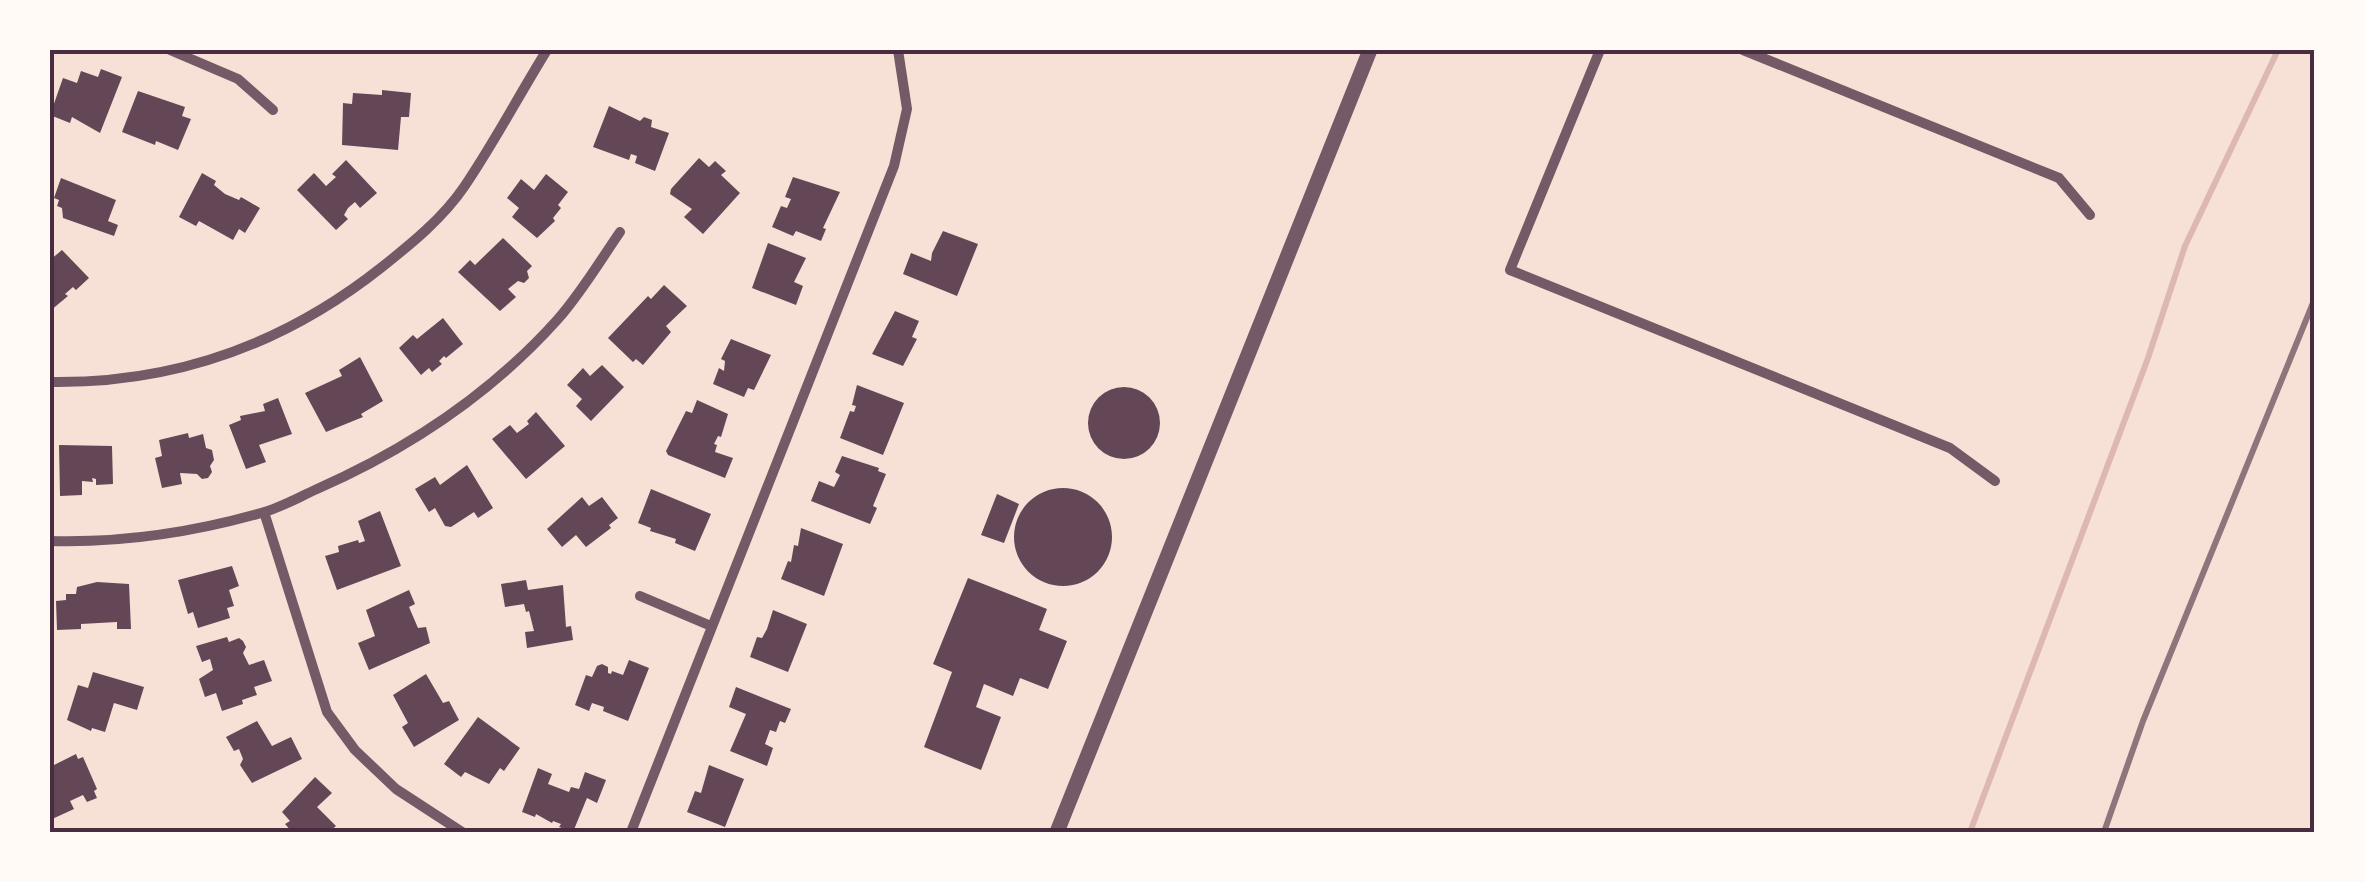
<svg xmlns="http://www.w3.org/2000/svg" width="2365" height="882" viewBox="0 0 2365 882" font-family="Rubik,sans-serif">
<rect width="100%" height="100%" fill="#f7e1d7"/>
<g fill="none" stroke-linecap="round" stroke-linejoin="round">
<path stroke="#dcb8b0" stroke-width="6" d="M1970 832 2148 358 2185 246 2278 50"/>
</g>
<path fill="#644757" d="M101 69 122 77 100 133 72 117 70 123 50 115 63 78 77 83 81 71 98 77Z
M382 90 411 93 409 117H401L398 150 342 145 343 103 352 104 353 93 382 95Z
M138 91 185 107 182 116 191 119 178 150 156 141 155 145 122 132Z
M609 106 640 121 644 117 652 120 651 127 669 133 655 171 635 163 637 156 631 154 629 160 593 147Z
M699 158 709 167 715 161 726 171 721 175 740 193 703 234 684 217 692 209 670 194 671 189Z
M346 160 377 193 360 208 355 202 348 208 344 215 348 219 336 230 297 190 314 173 326 186 336 177 332 174Z
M202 173 216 181 214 185 225 194 239 200 241 197 260 208 245 233 239 229 233 240 199 221 196 226 179 217Z
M546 174 568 192 558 205 561 208 553 218 555 221 537 238 512 217 519 208 507 198 521 179 534 190Z
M793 177 840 192 823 228 826 229 821 241 796 231 793 236 772 227 781 206 787 208 791 199 785 197Z
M61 178 116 200 108 221 118 225 114 236 63 218 62 208 57 206 59 200 54 198Z
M943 231 978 244 957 296 903 274 911 253 931 261 932 253Z
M503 238 532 266 527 271 529 278 524 283 518 281 508 289 516 297 500 311 458 272 470 260 475 265Z
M768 243 806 258 794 282 803 286 796 305 752 288Z
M62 250 89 278 76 290 73 287 65 294 68 296 50 311V260Z
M664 285 687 306 666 326 671 332 643 365 636 359 633 362 608 338 648 296 651 299Z
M895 311 919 321 912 337 917 339 903 366 872 354Z
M443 318 463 344 446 358 444 356 439 361 442 364 432 372 429 368 421 375 399 348 413 335 417 339Z
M731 339 771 355 754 390 748 388 744 397 713 384 719 368 724 371 725 361 721 359Z
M360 357 383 401 361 414 363 417 326 432 305 393 342 376 339 370Z
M602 365 624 387 591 421 576 406 582 399 567 385 583 368 590 376Z
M857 385 904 403 883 455 840 438 850 411 854 412 856 406 852 405Z
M1088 423a36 36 0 1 1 72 0a36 36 0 1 1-72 0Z
M278 398 292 434 259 445 266 462 246 469 229 425 241 420 240 416 265 411 263 404Z
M697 400 728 414 721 437 718 436 714 444 717 445 715 452 733 458 725 478 668 455 666 451 686 411 692 413Z
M536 412 565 446 526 479 492 439 510 425 517 433 529 424 527 421Z
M188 433 189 438 203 434 206 448 212 450 214 460 210 466 212 472 208 478 202 479 197 474 180 473 182 484 162 488 155 458 162 456 159 440Z
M59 445 112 446 113 484 96 485V479L92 478 93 482 82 481V495L60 496Z
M842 456 879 468 878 471 886 474 873 506 877 508 870 524 811 501 819 481 834 487 840 475 835 472Z
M467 465 493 508 478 518 474 512 451 527 445 526 435 508 429 512 415 489 435 477 440 485Z
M1014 537a49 49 0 1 1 98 0a49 49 0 1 1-98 0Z
M651 489 711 514 695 551 675 543 676 539 650 531 651 528 638 523Z
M997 494 1019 504 1004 543 981 535Z
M582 497 589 506 602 497 618 518 609 525 611 528 586 547 576 535 562 547 547 529Z
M380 511 401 566 337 590 325 556 339 552 338 546 358 540 359 543 365 541 358 521Z
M801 528 843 544 824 596 781 579 788 561 791 562 794 545 798 546Z
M232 566 239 586 229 590 234 606 227 608 230 618 198 628 193 612 188 614 178 580Z
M968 578 1047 609 1039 630 1067 641 1048 689 1020 678 1013 696 984 684 976 707 1001 717 981 770 924 747 952 672 933 664Z
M526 580 528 590 563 585 566 627 571 626 573 640 527 648 525 632 534 631 529 611 526 612 524 604 505 607 501 584Z
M97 582 129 584 131 629H117V622L81 624V629L57 630 56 601 66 600V594H76L77 587Z
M409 590 415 604 409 607 418 628 426 627 430 643 369 670 358 643 375 636 366 610Z
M773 610 807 624 788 672 750 657 757 637 762 638 767 629Z
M227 637 229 642 239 638 243 641 246 647 243 653 249 665 264 660 272 681 254 687 257 695 242 700 243 704 222 711 216 693 205 697 199 679 213 670 210 659 202 662 196 646Z
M629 660 649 668 628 721 603 711 604 707 592 703 589 711 575 705 586 675 592 677 597 666 602 664 608 667V673L611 674 612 671 623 675Z
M93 672 144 687 137 710 114 703 105 732 92 728 91 731 67 720 78 685 88 688Z
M426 674 443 703 449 701 459 720 414 747 402 727 408 723 393 695Z
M736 687 791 709 785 723 780 721 776 732 770 730 765 744 773 748 767 766 730 751 746 714 729 707Z
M478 717 520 748 504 771 500 768 489 784 465 772 461 777 444 764Z
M257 721 272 746 291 737 302 759 252 783 240 765 243 759 239 749 234 751 226 737Z
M76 754 78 759 83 757 97 789 94 791 97 798 87 802 83 795 70 801 74 809 50 820V767Z
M709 765 744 779 725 827 687 812 695 791 701 793Z
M538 768 552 774 548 784 569 792 571 787 579 789 585 772 606 780 597 803 587 798 573 832 559 827 561 824 553 821 552 823 536 814 535 817 522 812Z
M315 777 332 793 317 807 336 826 329 832H292L285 824 290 821 282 812Z"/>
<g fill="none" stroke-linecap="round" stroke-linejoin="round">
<path stroke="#755966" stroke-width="10" d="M170 50 238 79 273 110
M1600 50 1510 270 1950 448 1995 481
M1743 50 2059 178 2090 215
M50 382C174 384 285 344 382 267 411 244 443 218 464 187 494 143 519 95 547 50
M264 512 327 712 355 750 396 789 462 832
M50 541C120 543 194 532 261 513 280 508 299 497 317 489 408 449 491 394 558 319 581 293 600 261 620 232
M640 596 711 626
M631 832 894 166 907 109 898 50"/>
<path stroke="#755966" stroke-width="15" d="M1057 832 1370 50"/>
<path stroke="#8f747c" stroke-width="6" d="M2104 832 2143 721 2315 298"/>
</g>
<rect width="2365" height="882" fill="none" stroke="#fffaf5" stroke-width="105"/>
<rect x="52" y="52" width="2260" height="778" fill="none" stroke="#4a2c40" stroke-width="4"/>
</svg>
